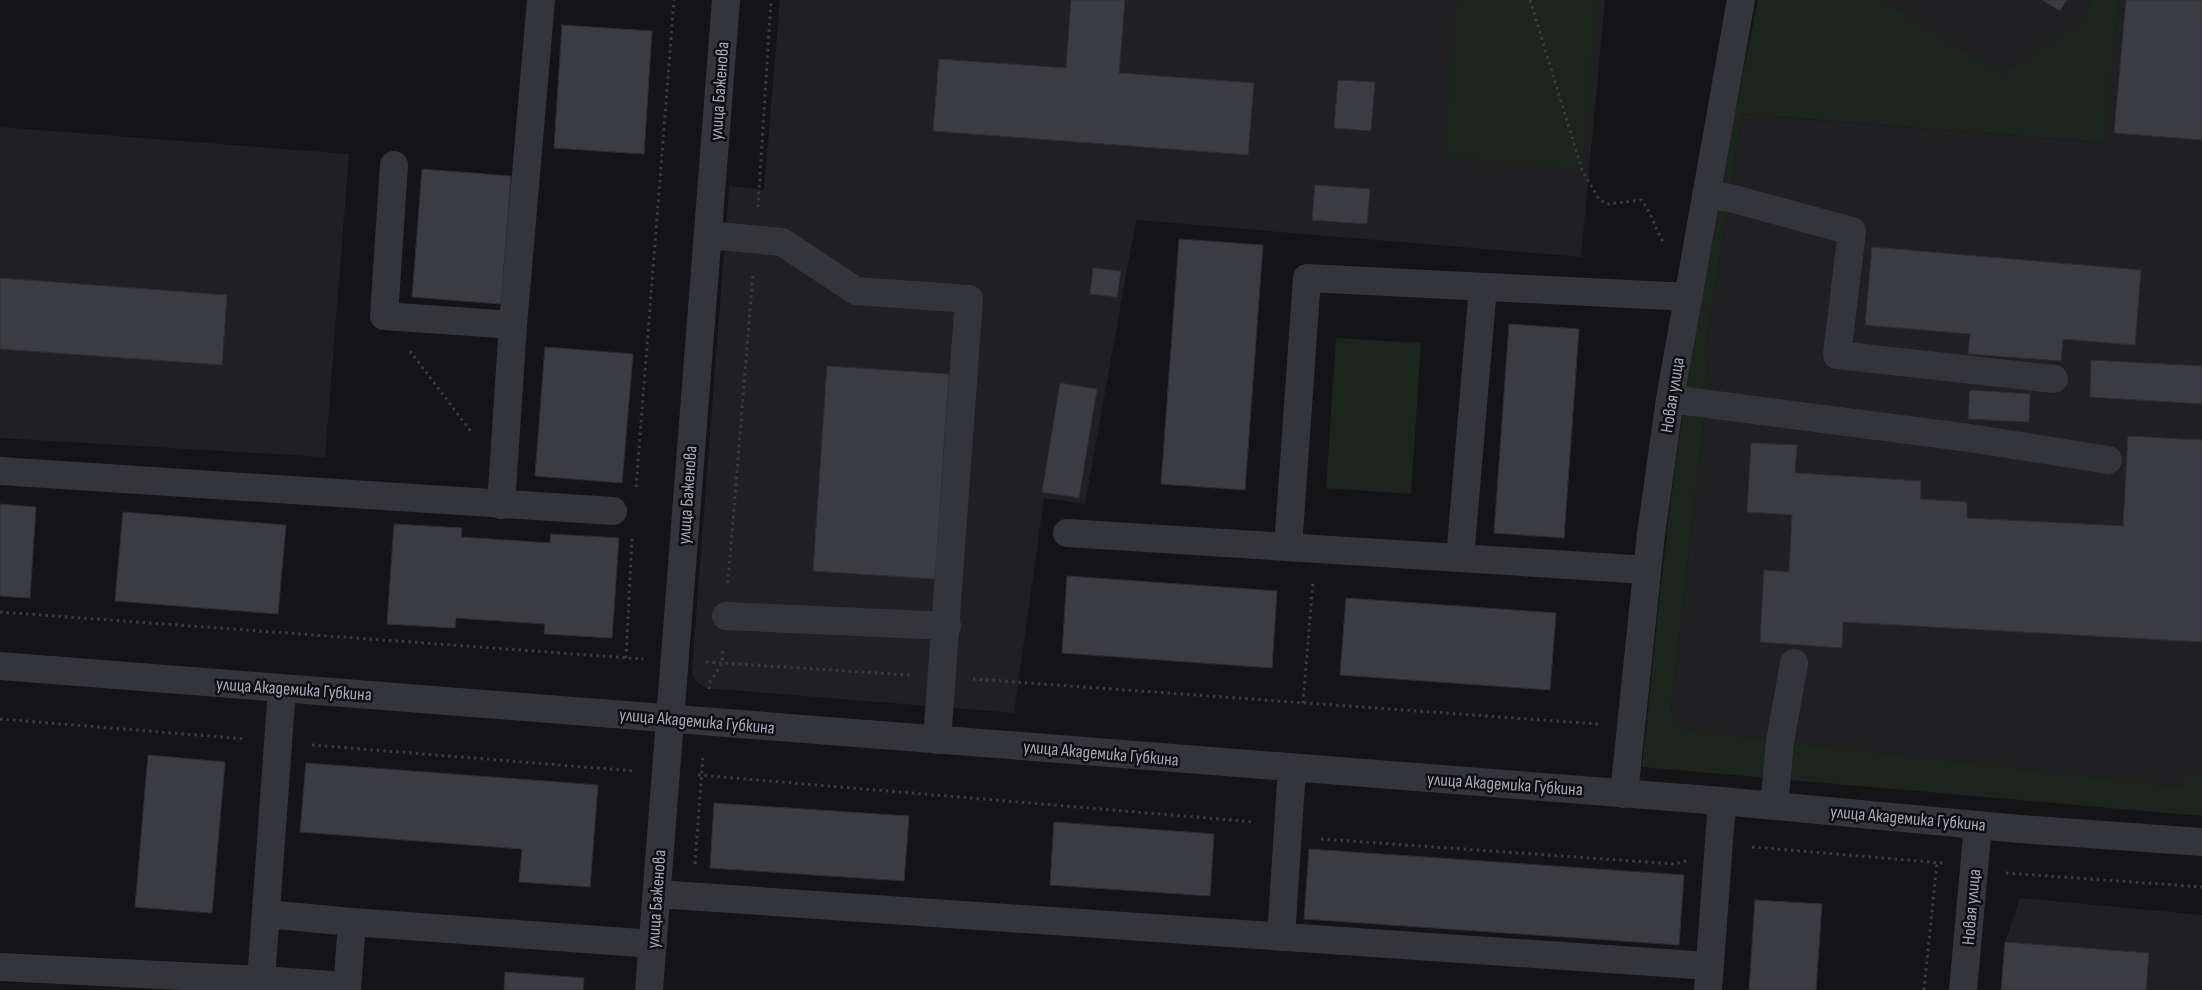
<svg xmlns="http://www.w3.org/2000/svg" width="2202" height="990" viewBox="0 0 2202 990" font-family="'Sofia Sans Condensed',sans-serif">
<rect width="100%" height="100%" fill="#141416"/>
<path fill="#202023" d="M780 0H1605L1581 257 1136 220 1085 504 1044 498 1014 713 706 688 699 684 693 677 692 668 729 186 764 190Z
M1883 0H2093L2079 22 2002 73Z
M2118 0H2202V775L2184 773 2182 787 1685 730 1671 709 1709 377 1705 353 1742 114 2105 143Z
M0 127 349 154 325 457 0 438Z
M2020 898 2202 915V990H2001L2005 942Z"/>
<path fill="#1b241d" d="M1457 0H1597L1582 170 1443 157Z
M1758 0H1883L2002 73 2079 22 2093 0H2118L2106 143 1742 114 1705 353 1709 377 1671 709 1685 730 2182 787 2184 773 2202 775V816L1642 767C1655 647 1665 526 1684 406 1705 270 1729 135 1758 0Z
M1336 338 1421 343 1411 494 1326 488Z"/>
<path fill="#3b3c41" stroke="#2e2d32" d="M1071 0H1125L1119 73 1254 83 1248 155 933 131 939 59 1066 68Z
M2042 0H2067L2060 11Z
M2126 0H2202V140L2114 133Z
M562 25 652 31 644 154 554 148Z
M1338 80 1375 82 1371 131 1334 128Z
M422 169 511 176 501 304 412 297Z
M1315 185 1370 189 1367 224 1312 220Z
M1179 239 1263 245 1245 490 1161 484Z
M1872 247 2141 270 2135 345 2063 339 2061 361 1968 354 1970 334 1865 325Z
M1093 268 1121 271 1117 297 1090 294Z
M0 278 227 295 222 365 0 349Z
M1509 324 1579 329 1564 538 1494 533Z
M545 347 633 354 622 483 535 476Z
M2091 360 2202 366V404L2090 397Z
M827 366 949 374 935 579 813 571Z
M1060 383 1097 389 1079 498 1042 492Z
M1970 390 2030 394 2029 422 1968 419Z
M2128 436 2202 440V642L1843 622 1842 648 1760 642 1764 570 1789 572 1792 515 1747 512 1751 443 1797 445 1795 473 1921 481 1920 499 1967 502V518L2123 526Z
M0 504 36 507 30 598 0 596Z
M123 512 286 525 278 614 115 601Z
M394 524 462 528 461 537 550 543 551 534 619 538 612 638 544 634 545 624 456 618 455 628 387 624Z
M1067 576 1277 591 1272 668 1062 653Z
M1346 598 1556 613 1550 690 1340 675Z
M148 755 225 762 212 913 135 907Z
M306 763 598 785 590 887 519 882 522 849 300 832Z
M714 803 909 816 904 881 710 868Z
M1054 822 1214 834 1210 896 1050 885Z
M1309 849 1684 875 1679 945 1304 919Z
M1755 900 1822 904 1816 990H1749Z
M2005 942 2149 953 2146 990H2001Z
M505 972 584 978 583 990H504Z"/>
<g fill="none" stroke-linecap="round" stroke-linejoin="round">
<path stroke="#3a3c42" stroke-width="3" stroke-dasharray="2.5 4" stroke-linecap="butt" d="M1530 0 1582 170 1599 199 1607 204 1641 200C1651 211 1655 229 1664 243
M758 207 771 0
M410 351 472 433
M636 487 674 0
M728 583 753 273
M0 612 643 659
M626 658 632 538
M706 662 910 675
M973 679 1598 724
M709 689 710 682 722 663 723 649
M1303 703 1313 582
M0 719 246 739
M312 745 634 771
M698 775 1255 822
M1321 839 1675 864 1686 861
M1752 847 1943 863
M695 864 703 755
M2006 873 2202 887
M1924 990 1937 862"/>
<path stroke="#34353b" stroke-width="28" d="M394 165 384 316 513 325
M1706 195 1730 198 1852 231 1837 355 2054 379
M708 235 782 242 856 291 969 299 937 740
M1670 399 1970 438 2108 460
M0 471 613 511
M501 505 513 325 541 0
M1067 533 1647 570
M1288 547 1307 278 1689 297
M1460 558 1483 287
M726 616 947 626
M0 666 1722 801 2020 829 2202 842
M1624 794 1651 534 1670 399 1741 0
M1774 806 1780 742 1794 663
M657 894 1709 966
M266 914 352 922 653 944
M1281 937 1292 768
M0 967 261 980 347 986
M261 980 282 688
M347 990 352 922
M649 990 726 0
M1708 990 1722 801
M1963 990 1978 825"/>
</g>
<g text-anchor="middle" stroke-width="5" stroke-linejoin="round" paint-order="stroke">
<g font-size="18" fill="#a4a8b7" stroke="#0f0f11">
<text transform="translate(719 91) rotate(-86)" y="6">улица Баженова</text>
<text transform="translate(1672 395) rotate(-81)" y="6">Новая улица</text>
<text transform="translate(687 495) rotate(-86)" y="6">улица Баженова</text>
<text transform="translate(294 689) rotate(4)" y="6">улица Академика Губкина</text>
<text transform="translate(697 721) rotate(5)" y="6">улица Академика Губкина</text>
<text transform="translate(1101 753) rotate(5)" y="6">улица Академика Губкина</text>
<text transform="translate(1505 784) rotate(4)" y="6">улица Академика Губкина</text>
<text transform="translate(1908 818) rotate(5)" y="6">улица Академика Губкина</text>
<text transform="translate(656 899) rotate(-86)" y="6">улица Баженова</text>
<text transform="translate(1971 907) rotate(-85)" y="6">Новая улица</text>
</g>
</g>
</svg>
